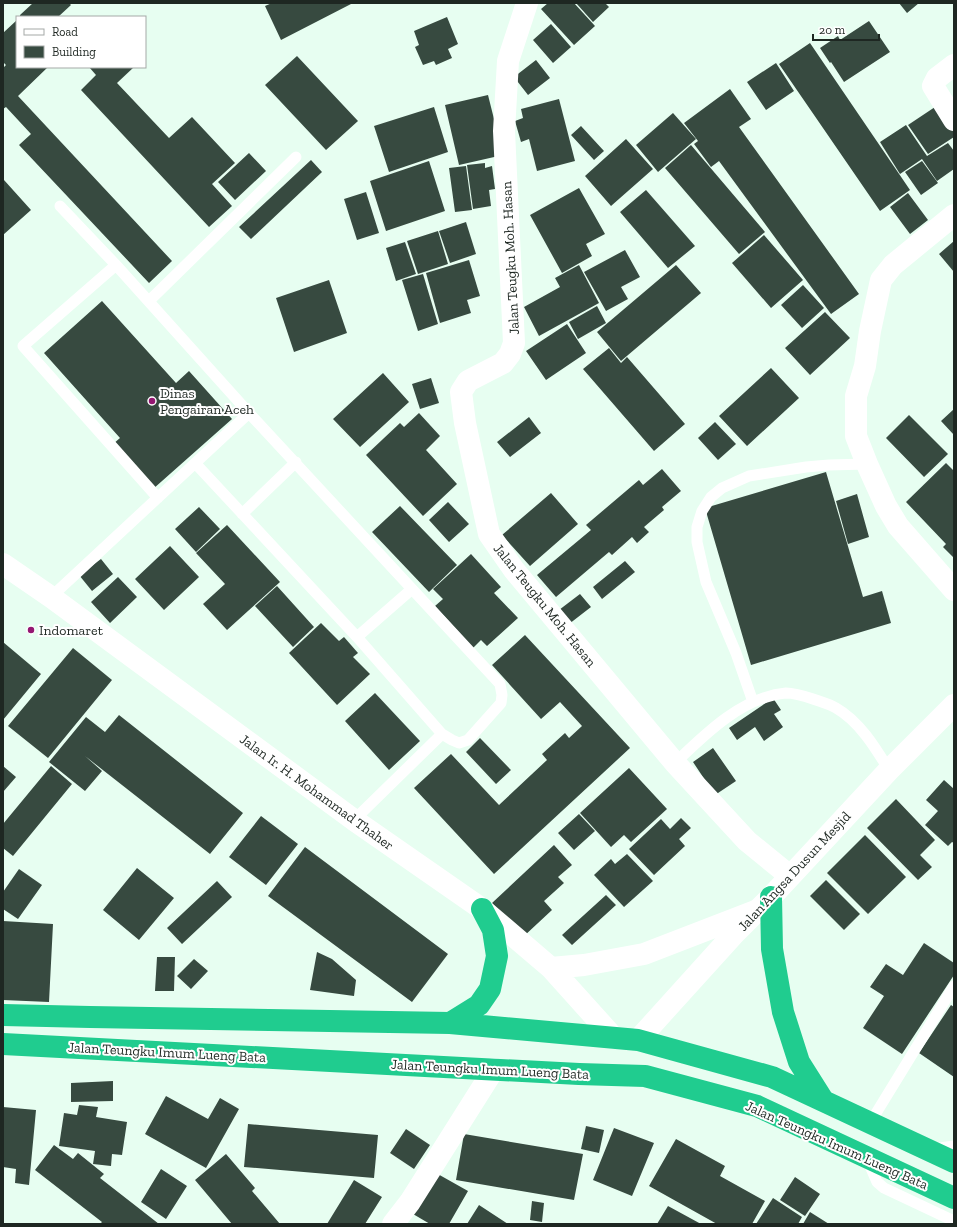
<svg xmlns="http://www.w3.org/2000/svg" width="957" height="1227" viewBox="0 0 957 1227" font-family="'Zilla Slab',serif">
<rect width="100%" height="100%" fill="#e7fef1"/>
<path fill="#374a40" d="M33 3H69L71 5 58 17H20V15Z
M272 3H351V4L281 40 265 6Z
M548 3H574L595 26 574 45 541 9Z
M576 3H605L609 7 593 22Z
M899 3H919L907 13Z
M447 17 458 44 448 49 452 58 436 65 434 61 423 65 415 47 419 45 414 31Z
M17 20V67H48L18 96 172 261 149 283 19 145 31 134 6 107 3 109V68L6 65 3 62V33Z
M869 21 890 52 844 82 831 62 830 63 820 48 838 36 840 40Z
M551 24 571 47 553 63 533 40Z
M810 43 910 190 880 211 779 64Z
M297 56 358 121 326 150 265 85Z
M536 60 550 78 528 95 514 77Z
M776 63 794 91 766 110 747 82Z
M89 67H134L117 83 169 138 192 117 235 163 212 184 232 206 209 227 81 90 96 75Z
M730 89 751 119 739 127 859 294 831 314 719 161 711 167 694 144 698 141 684 123Z
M488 95 503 155 459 165 445 105Z
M559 99 575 161 537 171 529 139 521 142 515 121 523 118 521 109Z
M938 105 954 130V137L928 154 908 125Z
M434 107 448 152 389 172 374 126Z
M673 113 696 139 658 172 636 145Z
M906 125 927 156 948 143 954 151V169L937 181 922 159 900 174 880 142Z
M581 126 604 151 594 160 571 135Z
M626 139 653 169 611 206 585 176Z
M691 145 765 232 739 254 665 168Z
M249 153 266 171 235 200 218 182Z
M311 160 322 172 251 239 239 227Z
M429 161 445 211 386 231 370 181Z
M922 161 938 183 921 195 905 172Z
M485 163V168L492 166 495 189 489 190 491 206 473 209 467 165Z
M466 166 472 210 455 212 449 168Z
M4 180 31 210 3 235V181Z
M579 188 605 234 586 244 592 256 562 273 530 215Z
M646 190 695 246 668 268 620 212Z
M366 192 379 233 357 240 344 199Z
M908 193 928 220 910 234 890 207Z
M466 222 476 254 450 263 439 231Z
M438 231 448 264 418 274 407 241Z
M764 235 803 280 771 308 732 263Z
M954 241V272L939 254Z
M405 242 416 274 396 281 386 248Z
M625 250 640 277 621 287 628 299 606 311 584 272Z
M469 260 480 296 467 300 471 313 440 323 426 273Z
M579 265 599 303 539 336 524 307 560 287 555 278Z
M676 265 701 293 621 361 597 332Z
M423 274 438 324 418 331 402 280Z
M329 280 347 333 294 352 276 298Z
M803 285 824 308 802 328 781 305Z
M102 301 176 383 189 371 232 419 153 489 113 444 120 438 44 353Z
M597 306 606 323 578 339 569 322Z
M825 312 850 338 810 375 785 348Z
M567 324 586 353 546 380 526 351Z
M609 348 621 363 627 357 685 424 654 451 583 369Z
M771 368 799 398 747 446 719 416Z
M383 373 409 402 360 447 333 419Z
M431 378 439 403 420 409 412 384Z
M954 409V435L941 421Z
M419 413 440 436 426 450 457 484 423 516 366 455 400 423 404 427Z
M909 415 948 454 924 477 886 438Z
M529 417 541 433 510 457 497 442Z
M715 422 736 444 718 460 698 438Z
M946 463 954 471V558L943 547 946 544 906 502Z
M662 469 681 491 662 507 664 510 644 527 649 532 637 543 632 537 612 555 609 552 556 597 537 575 591 530 586 525 639 480 643 485Z
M826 472 863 597 882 591 891 623 751 665 705 508Z
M551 493 578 524 530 566 502 535Z
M857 494 869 537 848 544 836 501Z
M448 502 469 524 449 542 429 520Z
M400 506 457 565 429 592 372 532Z
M199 507 220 529 196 552 175 529Z
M227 525 280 582 227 630 203 604 225 584 196 553Z
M170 546 199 577 164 610 135 579Z
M471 554 501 587 494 593 518 618 487 646 481 640 473 648 435 606 443 599 433 589Z
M101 559 113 574 92 591 79 575Z
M625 561 635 572 602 599 593 587Z
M118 577 137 597 110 623 91 602Z
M277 586 314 627 293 647 255 606Z
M580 594 591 607 569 624 559 610Z
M321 623 339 641 344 637 358 653 353 657 370 674 337 705 289 653Z
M525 635 630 748 494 874 414 788 451 754 499 805 547 760 542 754 565 733 569 738 582 726 560 702 541 719 492 665Z
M3 642 41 674 3 720Z
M73 648 112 680 48 758 8 726Z
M375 693 420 741 389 770 345 721Z
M773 698 781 710 774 714 783 727 764 741 755 727 737 740 729 728Z
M119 715 243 813 210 854 85 756 102 771 85 791 49 762 86 717 105 732Z
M480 738 511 770 496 784 466 752Z
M713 748 736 781 715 795 693 762Z
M3 766 16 777 3 792Z
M51 766 72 784 13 856 3 848V824Z
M629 768 667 809 631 842 624 835 611 847 580 813Z
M944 780 954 789V843L952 842 948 846 925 825 938 811 926 800Z
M896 799 935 840 920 855 932 867 918 880 867 828Z
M579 814 595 831 574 850 558 833Z
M261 816 298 844 266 885 229 857Z
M681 818 691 828 679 839 685 846 654 875 629 849 661 819 670 829Z
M865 835 906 877 868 914 827 873Z
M554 845 572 865 558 877 564 883 544 901 552 910 523 937 492 903Z
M305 847 448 954 412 1002 268 896Z
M627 854 653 881 624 907 594 875 611 859 615 864Z
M137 868 174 898 139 940 103 910Z
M19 869 42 885 18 919 3 909V892Z
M826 880 860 914 844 930 810 896Z
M217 881 232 897 182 944 167 928Z
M606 895 616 905 572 945 562 935Z
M3 921 53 924 49 1002 3 1000Z
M924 943 954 963V975L902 1054 863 1028 884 996 870 987 886 964 903 975Z
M317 952 332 959 356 980 354 996 310 990Z
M157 957H175L174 991H155Z
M194 959 208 971 191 989 177 976Z
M951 1005 954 1007V1077L919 1053Z
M113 1081V1101L71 1102V1083Z
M166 1096 208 1119 220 1098 239 1109 206 1168 145 1134Z
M79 1105 98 1107 96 1117 127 1122 122 1155 112 1154 111 1166 93 1164 95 1151 59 1146 64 1113 77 1115Z
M3 1107 36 1110 29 1185 15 1183 16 1169 3 1167Z
M248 1124 378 1135 374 1178 244 1167Z
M586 1126 604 1130 599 1153 581 1149Z
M614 1128 654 1143 632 1196 593 1180Z
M406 1129 430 1145 414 1169 390 1153Z
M464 1134 583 1154 574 1200 456 1180Z
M676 1139 725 1166 720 1176 765 1201 752 1224H717L649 1186Z
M54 1145 73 1159 78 1153 104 1174 100 1178 159 1224H100L102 1222 35 1170Z
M226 1154 255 1188 252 1191 280 1224H232L195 1180Z
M161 1169 187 1186 166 1219 141 1202Z
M436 1173 468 1191 449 1224H430L413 1214Z
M795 1177 820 1194 805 1216 780 1200Z
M354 1180 382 1197 365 1224H327Z
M773 1198 802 1217 798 1224H756Z
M532 1201 544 1203 542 1222 530 1220Z
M479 1205 508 1224H467Z
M668 1206 701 1224H657Z
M810 1212 829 1224H803Z"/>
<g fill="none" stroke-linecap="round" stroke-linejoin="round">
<path stroke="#fff" stroke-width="11" d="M60 206 116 265 249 413 500 684 502 695 501 703 468 740 459 743 452 740 442 734 357 637 195 463
M116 265 23 346 158 498
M149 301 296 157
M242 514 296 462
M51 597 249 413
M357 637 412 589
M753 702 736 653 706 582 697 542V527L702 511 711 497 722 488 749 476 806 467 829 465 867 464
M675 763C705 734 742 697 786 693 796 693 807 697 816 700 822 702 830 704 836 708 859 721 875 747 889 770
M354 820 442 734
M870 1123 954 986
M933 1149 954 1146
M867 1159 877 1182 884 1188 954 1221"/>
<path stroke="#fff" stroke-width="22" d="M527 3 508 61 504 131 514 343 510 354 503 363 468 381 461 392 465 423 489 534 514 570 675 763 747 841 790 876
M954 65 937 78 933 86 954 120
M954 215 893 265 881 280 870 331 865 366 856 396V436L867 464 886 506 898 526 954 590
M638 1040 733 935 771 897 889 770 954 705
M393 1224 410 1202 494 1069"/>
<path stroke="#fff" stroke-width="22" d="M3 564 51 597 354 820 482 909 551 968 614 1038
M551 968 584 965 644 954 758 910"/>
<path stroke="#20cc8f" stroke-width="22" d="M771 897 772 949 783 1012 799 1062 823 1100
M3 1015 90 1017 450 1023 638 1040 772 1077 954 1162
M450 1023 479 1005 490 989 497 956 493 930 482 909
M3 1044 579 1074 645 1076 757 1106 954 1198"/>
</g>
<g fill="#941772" stroke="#fff" stroke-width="1.5">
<circle cx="152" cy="401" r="4"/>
<circle cx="31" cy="630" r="4"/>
</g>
<g text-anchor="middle" stroke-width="4" stroke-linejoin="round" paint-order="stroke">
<g font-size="14" fill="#1e2722" stroke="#fff">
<text transform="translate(510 258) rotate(-93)" y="5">Jalan Teugku Moh. Hasan</text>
<text transform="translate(545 605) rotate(51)" y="5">Jalan Teugku Moh. Hasan</text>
<text transform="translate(317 792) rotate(36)" y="5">Jalan Ir. H. Mohammad Thaher</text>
<text transform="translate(794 871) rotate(-47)" y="5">Jalan Angsa Dusun Mesjid</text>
<text transform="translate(167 1052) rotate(3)" y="5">Jalan Teungku Imum Lueng Bata</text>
<text transform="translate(490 1069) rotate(3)" y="5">Jalan Teungku Imum Lueng Bata</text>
<text transform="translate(837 1145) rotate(24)" y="5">Jalan Teungku Imum Lueng Bata</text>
</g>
<g font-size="14" fill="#1e2722" stroke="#fff" text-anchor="start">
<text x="160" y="398">Dinas<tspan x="160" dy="16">Pengairan Aceh</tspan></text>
<text x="39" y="635">Indomaret</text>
</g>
</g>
<rect width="957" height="1227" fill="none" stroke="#1e2722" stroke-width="8"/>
<rect x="16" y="16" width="130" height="52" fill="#ffffff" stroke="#a5a9a7"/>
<rect x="24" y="29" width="20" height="6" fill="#ffffff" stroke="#a5a9a7"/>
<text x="52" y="36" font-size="12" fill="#1e2722">Road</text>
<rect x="24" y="46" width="20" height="12" fill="#374a40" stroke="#a5a9a7"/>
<text x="52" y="56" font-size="12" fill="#1e2722">Building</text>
<path d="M813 34v6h66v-6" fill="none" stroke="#1e2722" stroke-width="2"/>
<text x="819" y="34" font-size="12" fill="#1e2722" stroke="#ffffff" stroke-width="3" paint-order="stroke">20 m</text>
</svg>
